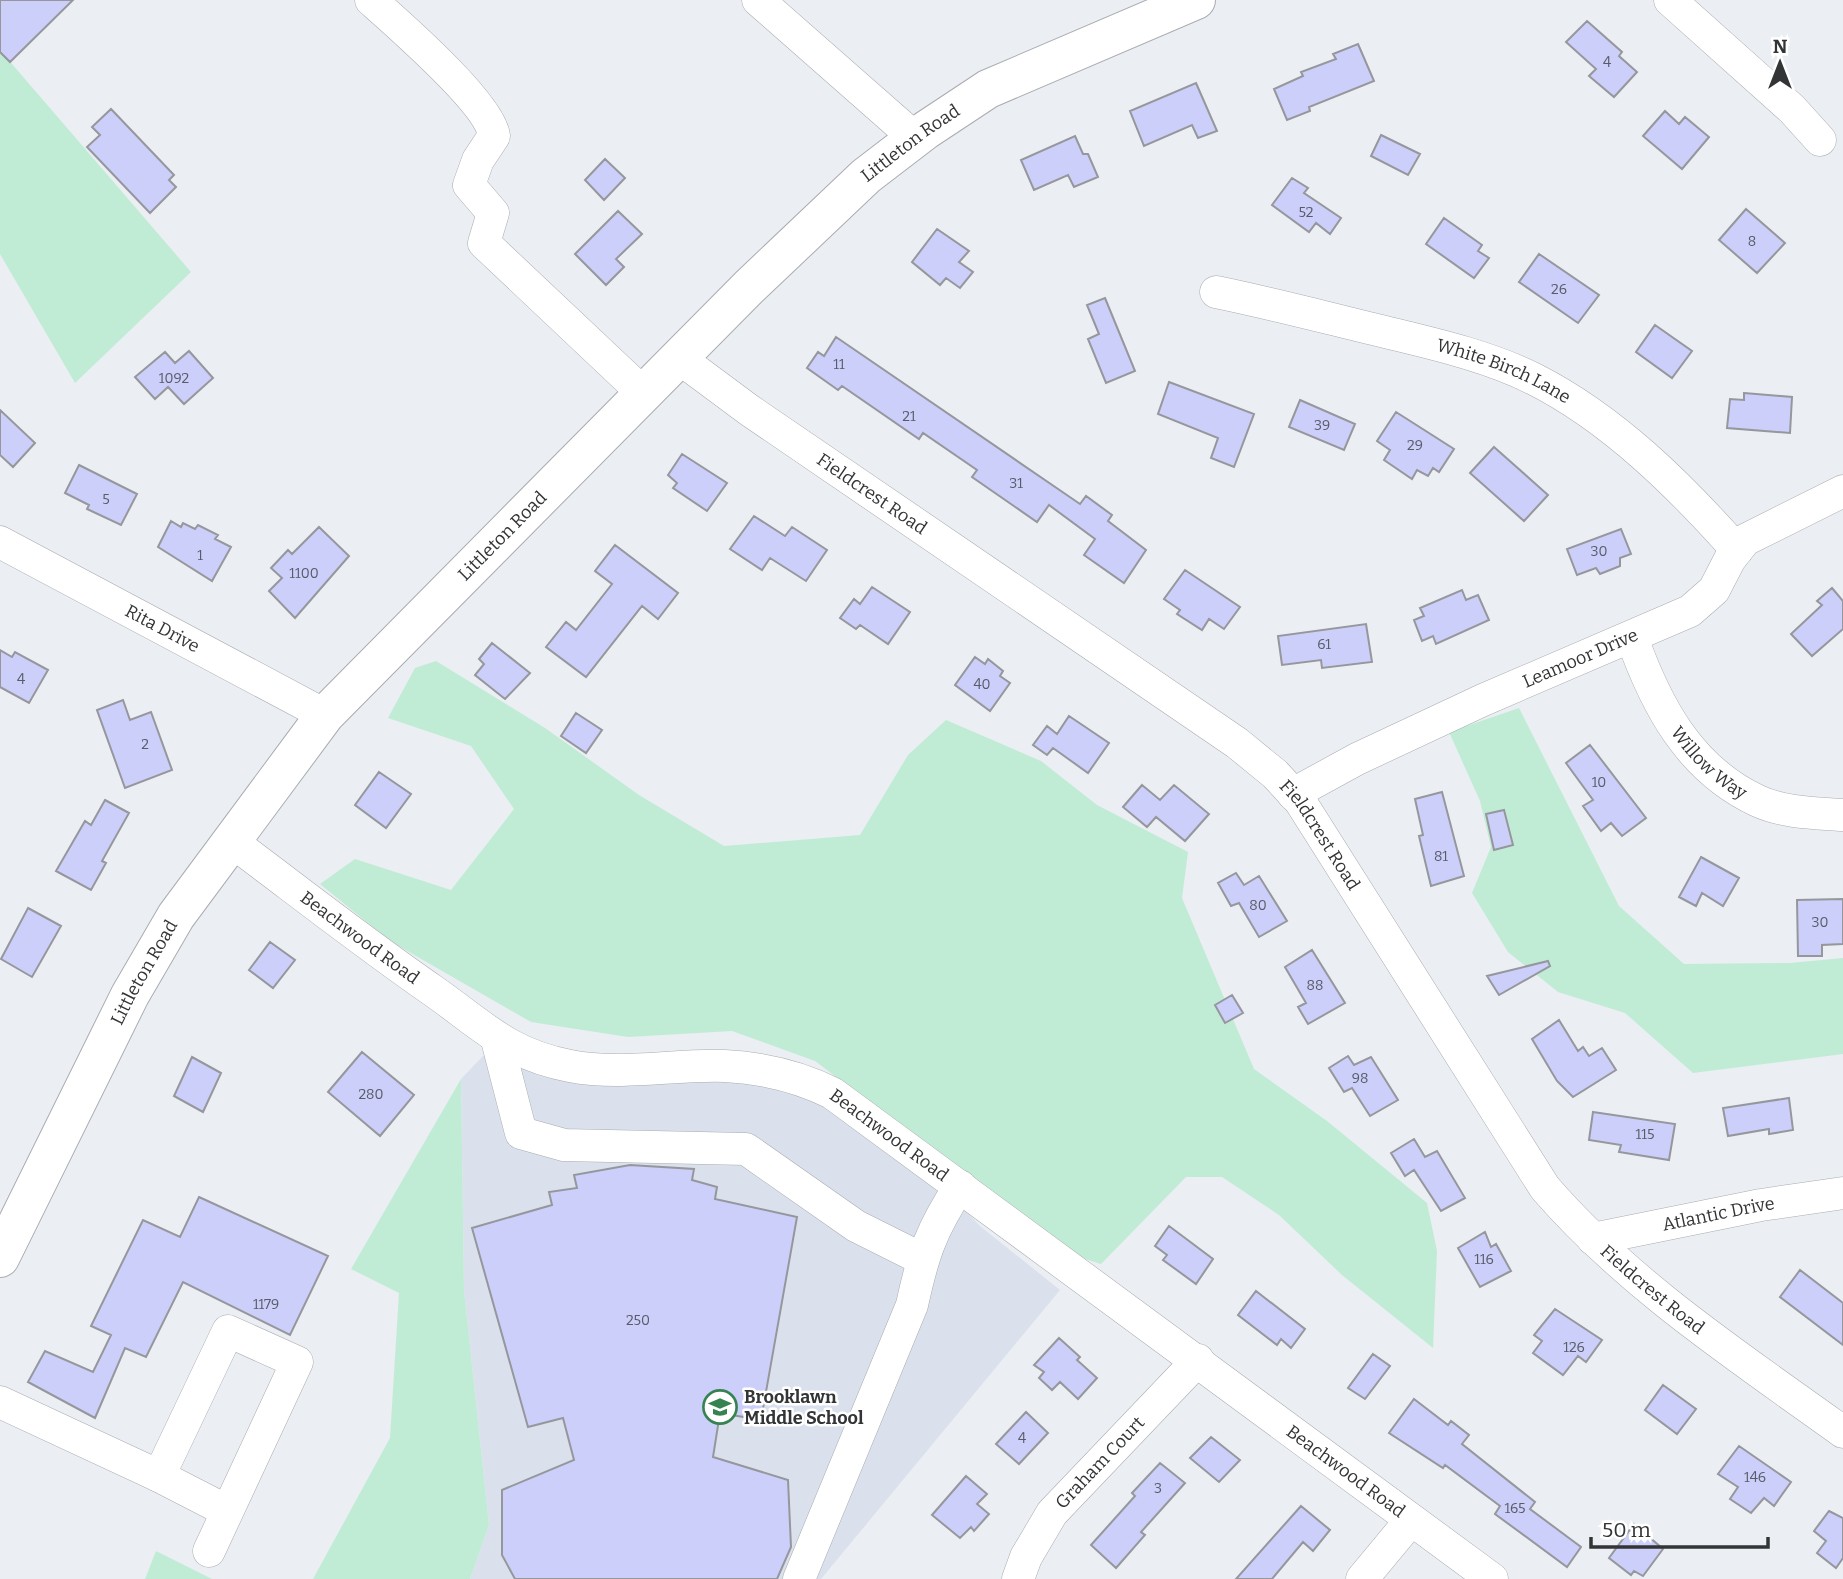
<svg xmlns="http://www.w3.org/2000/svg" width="1843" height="1579" viewBox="0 0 1843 1579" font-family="Bitter,serif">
<rect width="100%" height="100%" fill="#ebeef2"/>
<path fill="#dae1ed" d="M501 1053 797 1087 935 1179 980 1226 1060 1290 821 1579H470L489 1525 464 1290 461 1079 484 1055Z"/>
<path fill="#c0ecd5" d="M0 50 191 272 75 383 0 254Z
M436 661 545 728 639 795 724 846 860 835 908 755 946 720 1041 761 1097 805 1188 852 1182 898 1254 1069 1327 1121 1427 1203 1437 1251 1433 1348 1342 1275 1279 1215 1222 1177H1186L1101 1264 1073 1255 815 1061 732 1031 628 1037 531 1022 390 941 320 884 355 859 451 890 514 809 471 746 388 718 415 668Z
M1519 708 1619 906 1684 964 1790 963 1843 958V1054L1693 1073 1625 1013 1558 992 1508 952 1472 893 1491 847 1480 801 1449 732Z
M461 1079 464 1290 489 1525 470 1579H313L390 1438 399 1293 351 1269Z
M156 1551 212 1579H145Z"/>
<path fill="#cbcffa" stroke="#96979c" stroke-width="2" d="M0 0H73L10 62 0 52Z
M1587 21 1622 52 1619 56 1637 72 1614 97 1589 76 1596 69 1566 42Z
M1358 44 1374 81 1309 107 1310 111 1287 120 1274 89 1303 76 1301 72 1336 59 1333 54Z
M1196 83 1217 131 1198 138 1192 125 1144 146 1130 111Z
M111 109 174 175 169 180 176 187 150 213 87 147 100 135 92 127Z
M1665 111 1679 124 1685 117 1709 137 1682 169 1643 136Z
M1381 135 1420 154 1408 175 1371 156Z
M1075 136 1083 154H1088L1098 177 1074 187 1068 175 1034 190 1021 160Z
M605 159 625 178 604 200 585 180Z
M1292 178 1308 188 1304 193 1341 218 1330 234 1316 223 1309 232 1272 205Z
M1746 209 1785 243 1757 273 1719 240Z
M618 211 642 234 616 259 624 267 606 285 575 254Z
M1444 218 1482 245 1478 251 1489 258 1474 278 1426 244Z
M937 229 969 251 959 262 973 272 960 288 946 278 940 285 912 262Z
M1539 254 1599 295 1578 323 1519 282Z
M1105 298 1135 371 1106 383 1088 339 1099 334 1087 305Z
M1655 325 1692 351 1672 378 1636 352Z
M836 337 1080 504 1086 496 1112 515 1108 521 1146 550 1124 583 1084 555 1095 539 1049 505 1037 522 972 477 977 470 923 433 919 439 842 386 838 390 807 368 818 352 824 356Z
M189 351 213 378 184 404 168 387 155 399 135 377 165 352 175 363Z
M1169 382 1254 414 1234 467 1211 458 1218 438 1158 414Z
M1744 393 1792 397 1790 433 1727 428 1730 399 1744 400Z
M1300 400 1355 424 1344 450 1289 427Z
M0 410 35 443 13 467 0 455Z
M1396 412 1454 449 1439 472 1433 468 1428 476 1417 470 1412 479 1384 460 1390 450 1377 441Z
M1494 447 1548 495 1524 521 1470 473Z
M682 454 727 483 707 511 673 488 677 483 668 475Z
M79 465 137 494 121 525 87 509 89 505 65 493Z
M754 516 785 536 792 527 827 550 806 581 770 558 762 570 730 549Z
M171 521 181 527 183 523 195 529 198 525 218 535 215 539 231 547 212 581 158 547Z
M319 527 349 556 295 618 269 591 282 578 271 568 288 550 292 554Z
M1621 529 1631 554 1620 558V566L1600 574 1596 568 1577 575 1567 549Z
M615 545 678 593 658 619 642 606 586 677 546 647 566 622 576 630 612 584 595 571Z
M1185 570 1240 607 1224 629 1209 619 1202 630 1177 614 1180 610 1164 599Z
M872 587 910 612 888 644 860 625 856 629 840 618 854 599 860 604Z
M1832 588 1843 601V629L1812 656 1791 634 1822 605 1817 601Z
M1462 590 1466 600 1478 595 1489 620 1436 644 1433 636 1422 641 1414 620 1424 616 1420 608Z
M1366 624 1372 662 1322 668 1321 660 1282 665 1278 636Z
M492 643 530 673 505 699 475 675 484 664 479 659Z
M0 650 12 657 15 652 48 670 29 703 0 687Z
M975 657 985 664 988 659 1003 671 1000 676 1010 683 990 711 955 685Z
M123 700 130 720 151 712 172 770 125 788 97 710Z
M576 713 602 730 586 753 561 736Z
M1069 716 1109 743 1088 773 1053 748 1047 755 1033 745 1047 726 1057 734Z
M1590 745 1646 818 1622 836 1611 823 1601 831 1583 806 1593 800 1566 763Z
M379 772 411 794 386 828 355 805Z
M1142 785 1160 800 1174 785 1209 814 1185 841 1156 817 1147 827 1123 807Z
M1442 792 1464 876 1431 886 1419 836 1423 835 1415 799Z
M105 800 129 813 102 861 106 863 91 890 56 871 85 821 91 825Z
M1504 810 1513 845 1494 850 1486 814Z
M1701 857 1739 878 1723 906 1702 893 1696 906 1679 897Z
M1236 873 1244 885 1259 876 1287 921 1259 937 1239 903 1231 906 1218 883Z
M1843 899V944L1822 945V956H1798L1797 900Z
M28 908 61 926 32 977 1 959Z
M270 942 295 960 273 988 249 970Z
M1312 950 1345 1003 1308 1024 1298 1007 1306 1003 1285 967Z
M1548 961 1550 966 1499 995 1487 976Z
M1232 995 1243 1013 1225 1023 1215 1005Z
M1559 1020 1578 1051 1583 1047 1589 1056 1602 1048 1616 1070 1573 1097 1557 1081 1532 1039Z
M362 1052 414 1095 380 1136 328 1092Z
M1348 1056 1354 1065 1371 1057 1398 1100 1370 1116 1352 1088 1344 1092 1329 1068Z
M192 1057 221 1073 203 1112 174 1096Z
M1789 1098 1793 1130 1769 1134V1129L1728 1136 1723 1108Z
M1593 1112 1675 1124 1669 1160 1619 1152 1621 1145 1589 1140Z
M1414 1139 1425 1157 1437 1151 1465 1198 1441 1211 1414 1170 1405 1176 1391 1153Z
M630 1165 694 1169 692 1180 717 1187 715 1199 797 1217 761 1420 720 1413 713 1457 788 1480 791 1547 777 1579H515L502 1555V1490L574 1460 563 1418 528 1427 472 1228 552 1205 549 1192 577 1188 574 1175Z
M199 1197 328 1256 290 1335 183 1282 146 1357 125 1348 95 1418 28 1382 45 1351 93 1372 111 1335 91 1326 143 1220 180 1237Z
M1169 1226 1213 1259 1196 1284 1163 1260 1167 1255 1155 1246Z
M1485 1232 1491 1247 1496 1244 1511 1271 1480 1287 1458 1248Z
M1800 1270 1843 1303V1345L1780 1297Z
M1256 1291 1305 1329 1291 1348 1281 1339 1277 1345 1238 1315Z
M1555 1309 1602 1340 1586 1362 1578 1356 1563 1375 1533 1353 1542 1341 1534 1335Z
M1059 1338 1080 1357 1077 1360 1097 1378 1078 1399 1060 1382 1052 1390 1039 1378 1044 1372 1034 1365Z
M1373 1354 1390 1366 1365 1399 1348 1388Z
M1663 1385 1696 1409 1677 1434 1645 1410Z
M1414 1399 1448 1425 1451 1421 1469 1435 1462 1444 1535 1502 1530 1509 1581 1547 1567 1567 1495 1514 1500 1506 1445 1465 1443 1468 1389 1433Z
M1026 1412 1048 1433 1019 1464 996 1444Z
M1211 1437 1240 1460 1219 1482 1190 1458Z
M1739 1446 1791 1482 1774 1506 1764 1498 1751 1513 1730 1499 1738 1487 1718 1474Z
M1160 1463 1185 1483 1141 1532 1145 1535 1116 1568 1091 1545 1135 1496 1132 1493Z
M966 1476 987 1494 977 1504 989 1514 974 1531 971 1527 960 1538 932 1515Z
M1301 1506 1330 1530 1313 1551 1303 1542 1272 1579H1236Z
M1829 1511 1843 1518V1558L1836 1568 1817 1553 1826 1541 1814 1531Z
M1634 1524 1663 1549 1643 1576 1634 1571 1631 1575 1609 1558Z"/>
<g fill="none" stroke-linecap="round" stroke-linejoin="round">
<g stroke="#a9acb0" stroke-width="33">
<g id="minor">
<path d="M371 0C398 24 491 105 494 136L478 160 469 185 493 213 484 243 643 393"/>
<path d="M758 0 915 138"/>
<path d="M1670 0 1792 109 1820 140"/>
<path id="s1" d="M1216 292C1270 303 1323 317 1377 330 1430 343 1486 355 1534 379 1613 419 1680 486 1737 550"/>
<path id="s2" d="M679 358 749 410 1237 743 1275 774 1300 801 1545 1188C1630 1286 1739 1357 1843 1432"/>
<path id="s3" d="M0 542 325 715"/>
<path id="s4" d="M1632 638C1656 705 1689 769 1758 801 1784 813 1815 813 1843 815"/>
<path id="s5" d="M1293 794 1357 759 1483 700 1690 611 1714 590 1730 559 1745 540 1843 491"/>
<path id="s6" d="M231 841C298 891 364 943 432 990 482 1025 507 1054 570 1066 621 1076 674 1064 725 1066 763 1068 798 1076 832 1093L1492 1579"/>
<path d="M497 1040 521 1133 564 1145 746 1149 856 1226 922 1259"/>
<path id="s7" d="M1593 1239 1761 1205 1843 1193"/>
<path d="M0 1402 159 1476 228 1331 297 1362 209 1551"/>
<path d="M159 1476 227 1511"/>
<path d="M799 1579 912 1305C923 1254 931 1230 960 1186"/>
<path id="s8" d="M1018 1579 1026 1557 1052 1513 1198 1360"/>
<path d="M1362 1579 1411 1520"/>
</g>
</g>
<g stroke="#a9acb0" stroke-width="40">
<g id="major">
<path id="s9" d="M0 1258 130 995 176 916 325 715 749 287 866 176 926 130 988 89 1196 0"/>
</g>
</g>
<use href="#minor" stroke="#fff" stroke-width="32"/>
<use href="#major" stroke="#fff" stroke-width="38"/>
</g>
<defs>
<g id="school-ring" transform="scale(1.75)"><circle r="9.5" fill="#fff" stroke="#368251" stroke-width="1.5"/><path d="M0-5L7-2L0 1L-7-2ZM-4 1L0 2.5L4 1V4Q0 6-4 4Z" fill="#368251"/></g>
</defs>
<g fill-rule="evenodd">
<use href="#school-ring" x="720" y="1407"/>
</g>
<g text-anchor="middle" stroke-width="5" stroke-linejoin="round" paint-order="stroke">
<g font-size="14" fill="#595b67">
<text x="1607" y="67">4</text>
<text x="1306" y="217">52</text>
<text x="1752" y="246">8</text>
<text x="1559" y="294">26</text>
<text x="839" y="369">11</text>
<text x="174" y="383">1092</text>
<text x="909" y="421">21</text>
<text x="1322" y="430">39</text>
<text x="1415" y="450">29</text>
<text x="1016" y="488">31</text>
<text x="106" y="504">5</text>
<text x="1599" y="556">30</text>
<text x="200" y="560">1</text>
<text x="304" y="578">1100</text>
<text x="1324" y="649">61</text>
<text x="21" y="684">4</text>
<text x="982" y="689">40</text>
<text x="145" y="749">2</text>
<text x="1599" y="787">10</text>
<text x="1441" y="861">81</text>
<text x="1258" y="910">80</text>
<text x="1820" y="927">30</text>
<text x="1315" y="990">88</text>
<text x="1360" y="1083">98</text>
<text x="371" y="1099">280</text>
<text x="1645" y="1139">115</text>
<text x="1484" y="1264">116</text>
<text x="266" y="1309">1179</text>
<text x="638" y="1325">250</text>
<text x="1574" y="1352">126</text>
<text x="1022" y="1443">4</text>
<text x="1755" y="1482">146</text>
<text x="1158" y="1493">3</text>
<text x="1515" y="1513">165</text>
</g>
<g font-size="18" fill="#333436" stroke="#fff">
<text dy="6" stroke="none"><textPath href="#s9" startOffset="1454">Littleton Road</textPath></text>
<text dy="6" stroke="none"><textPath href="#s1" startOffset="299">White Birch Lane</textPath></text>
<text dy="6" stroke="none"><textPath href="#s2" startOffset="236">Fieldcrest Road</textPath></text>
<text dy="6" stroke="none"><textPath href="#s9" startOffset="887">Littleton Road</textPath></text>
<text dy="6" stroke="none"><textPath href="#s3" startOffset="184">Rita Drive</textPath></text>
<text dy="6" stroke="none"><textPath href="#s5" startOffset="318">Leamoor Drive</textPath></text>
<text dy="6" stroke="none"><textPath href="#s4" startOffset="149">Willow Way</textPath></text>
<text dy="6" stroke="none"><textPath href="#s2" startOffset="803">Fieldcrest Road</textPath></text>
<text dy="6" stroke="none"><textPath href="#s6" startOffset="161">Beachwood Road</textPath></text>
<text dy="6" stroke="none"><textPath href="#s9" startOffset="320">Littleton Road</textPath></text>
<text dy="6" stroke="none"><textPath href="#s6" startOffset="747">Beachwood Road</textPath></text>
<text dy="6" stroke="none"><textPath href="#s7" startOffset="128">Atlantic Drive</textPath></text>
<text dy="6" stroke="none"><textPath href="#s2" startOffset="1370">Fieldcrest Road</textPath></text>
<text dy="6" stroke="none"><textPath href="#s8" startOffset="144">Graham Court</textPath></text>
<text dy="6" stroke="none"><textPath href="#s6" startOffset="1314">Beachwood Road</textPath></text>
</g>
<g font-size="18" font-weight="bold" fill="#333436" stroke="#fff" text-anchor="start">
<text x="744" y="1403">Brooklawn<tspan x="744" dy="21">Middle School</tspan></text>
</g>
</g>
<g transform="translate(1780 63)" stroke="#ffffff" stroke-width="5" paint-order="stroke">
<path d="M0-5L12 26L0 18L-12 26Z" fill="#333436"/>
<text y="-10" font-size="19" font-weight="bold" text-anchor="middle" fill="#333436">N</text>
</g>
<path d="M1591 1537v10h177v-10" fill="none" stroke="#333436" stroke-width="3.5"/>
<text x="1602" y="1537" font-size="21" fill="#333436" stroke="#ffffff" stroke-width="5" paint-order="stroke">50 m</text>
</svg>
